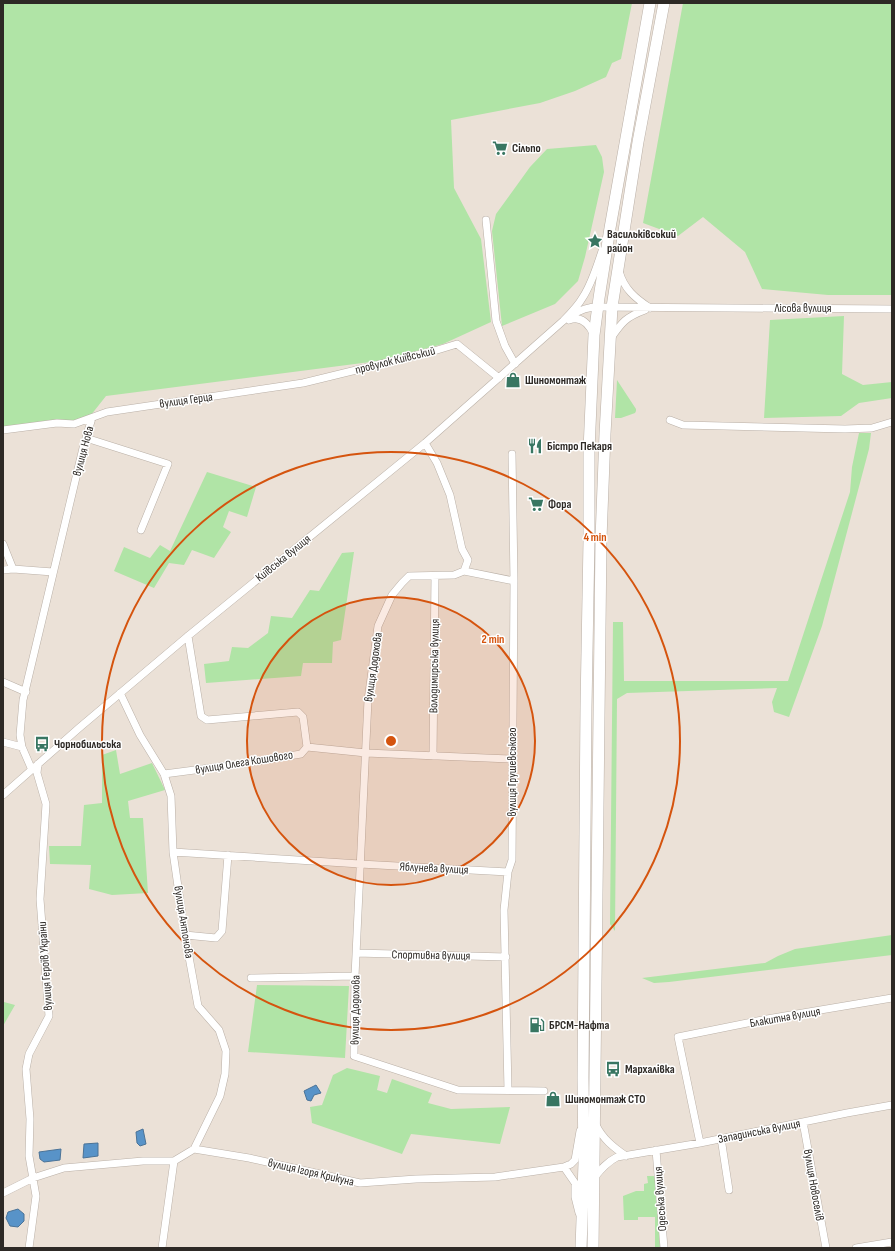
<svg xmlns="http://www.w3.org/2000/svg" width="895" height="1251" viewBox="0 0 895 1251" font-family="'Sofia Sans Condensed',sans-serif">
<rect width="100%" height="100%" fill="#ebe1d7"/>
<path fill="#b0e4a6" d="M3 3H632L621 59 612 63 606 77 575 91 540 103 451 120 454 188 481 239 491 322 443 344 378 361 106 396 91 415 74 424 3 429Z
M683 3H892V295H828L762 289 745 252 703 217 678 236 643 223Z
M596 145 602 157 604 172 585 257 578 281 555 304 502 326 492 231 496 214 530 167 547 149Z
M844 316 842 374 863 385 892 382V398L859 403 841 416 764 418 770 320Z
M617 380 636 409V411L635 413 621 418H615Z
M859 433H871L869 449 822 626 789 717 774 712 772 702 777 688 627 693 617 699 615 931 610 924 613 622H623L624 681H788L850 492 852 467Z
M207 472 256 487 247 517 229 511 223 527 231 532 214 558 192 550 184 565 169 563 154 588 114 571 124 547 150 558 160 545 170 551Z
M354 552 341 640 333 642 332 663H303L301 676 206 683 204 664 229 661 232 647 248 648 268 633 271 616 292 618 310 590 319 591 342 553Z
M116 750 120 774 152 763 165 790 128 801 130 818H143L148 893 112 895 89 889 91 865 50 864 49 846H81L84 805 102 803V755Z
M892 935V955L669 982 654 983 642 978 765 963 778 956 795 949Z
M257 985 349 986 345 1058 248 1052Z
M3 993 4 1002 15 1005 3 1026Z
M347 1068 380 1076 377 1090 387 1093 392 1079 432 1093 428 1103 451 1109 510 1107 500 1144 411 1134 402 1154 312 1123 310 1107 322 1105 333 1075Z
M647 1176H655L660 1248H655V1217H638V1220H624L623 1196 636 1191H644V1184L648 1183Z"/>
<path fill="#5893c8" stroke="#4b7397" d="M316 1085 321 1093 314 1095 311 1101 307 1100 304 1091Z
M143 1129 146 1144 140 1146 137 1143 136 1132Z
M98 1143V1156L83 1158 84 1144Z
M61 1149 60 1160 44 1162 40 1159 39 1152Z
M18 1209 24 1214V1221L18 1227 10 1226 6 1218 8 1212Z"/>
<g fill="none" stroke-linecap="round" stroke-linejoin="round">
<g stroke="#bab0a7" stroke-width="8">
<path id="minor" d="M486 220 496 321 505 346 515 364
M619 271C624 289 635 298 650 308
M573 315C581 309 588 307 598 307L892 309
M569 320C581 315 589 324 594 335
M611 338C622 322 626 317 645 310
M670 420 683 425 845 429 872 428 892 422
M3 430 57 423 74 424 107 412 303 383 434 351 457 344 499 378
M86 438 168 464 141 530
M425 443 437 463 450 495 462 549 468 560 464 571 454 575 409 576 402 583 392 595 378 626 368 700 355 976 354 1056 458 1090 544 1091
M3 544 13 569
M3 570 13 569 53 572
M464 571 514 581
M188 636 201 716 207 720 298 712 303 717 307 747
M3 682 26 692
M120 693 140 735 164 774 171 796 173 852 185 935 198 1006 219 1030 226 1051 225 1074 220 1096 194 1149
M3 742 22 747
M433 756 435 576
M32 770 22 747 20 735 23 700 83 448 92 418
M164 774 233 765 301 754 307 747 366 753 512 759
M3 795 79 728 188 636 425 443 563 321C570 314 578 306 583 297 592 283 597 266 602 251
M173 852 360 864 508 872
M185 935 216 938 222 931 228 855
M356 953 506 957
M251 978 355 976
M508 1090 504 910 508 872 512 860 514 581 512 454
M803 1122 826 1248
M596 1125C603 1139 613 1147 626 1156
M721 1138 729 1190
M700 1143 678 1037 767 1019 892 998
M656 1150 664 1248
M564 1167 575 1183V1197L579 1213
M594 1178C601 1169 607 1162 617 1157L700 1143 847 1113 892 1105
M3 1193 33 1178 64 1168 143 1161H174
M29 1248 36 1196 29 1156 30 1119 26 1069 29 1054 49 1016 40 899 46 804 37 773 38 764
M162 1248 174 1161 194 1149 249 1158 360 1183 416 1179 495 1177 564 1167 571 1164 575 1160 580 1131
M856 1248 892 1242"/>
</g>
<g stroke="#bab0a7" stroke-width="12">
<path id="highway" d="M581 1248 584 1163 583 1078 586 707 589 541V450L594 335 599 298 610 228 650 3
M593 1248 601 539 605 434 612 307 638 142 664 3"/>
</g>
<use href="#minor" stroke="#fff" stroke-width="7"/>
<use href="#highway" stroke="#fff" stroke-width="11"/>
</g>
<circle cx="391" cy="741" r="144" fill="#d5540e" fill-opacity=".12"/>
<g fill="none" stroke="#d5540e" stroke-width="2">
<circle cx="391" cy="741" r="144"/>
<circle cx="391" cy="741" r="289"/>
</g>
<defs>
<g id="supermarket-bare" transform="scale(1.2)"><path d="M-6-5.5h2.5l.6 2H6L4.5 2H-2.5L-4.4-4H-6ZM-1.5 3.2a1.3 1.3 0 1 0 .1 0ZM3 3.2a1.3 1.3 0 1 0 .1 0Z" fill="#387662" stroke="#fff" stroke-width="2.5" paint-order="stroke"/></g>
<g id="sight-bare" transform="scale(1.2)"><path d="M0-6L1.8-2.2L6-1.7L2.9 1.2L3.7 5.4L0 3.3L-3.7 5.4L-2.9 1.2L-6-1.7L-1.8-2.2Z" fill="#387662" stroke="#fff" stroke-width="2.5" paint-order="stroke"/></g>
<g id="shop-bare" transform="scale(1.2)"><path d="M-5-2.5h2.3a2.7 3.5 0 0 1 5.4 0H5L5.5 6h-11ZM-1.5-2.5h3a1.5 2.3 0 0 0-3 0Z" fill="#387662" stroke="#fff" stroke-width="2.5" paint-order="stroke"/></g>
<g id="restaurant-bare" transform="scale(1.2)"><path d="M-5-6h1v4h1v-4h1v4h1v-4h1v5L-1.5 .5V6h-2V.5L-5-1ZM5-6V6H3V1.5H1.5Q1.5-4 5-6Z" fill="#387662" stroke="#fff" stroke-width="2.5" paint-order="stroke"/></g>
<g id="bus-bare" transform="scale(1.2)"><path d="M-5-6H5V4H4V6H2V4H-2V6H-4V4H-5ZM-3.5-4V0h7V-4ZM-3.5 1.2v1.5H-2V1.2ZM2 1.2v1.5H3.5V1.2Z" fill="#387662" stroke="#fff" stroke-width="2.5" paint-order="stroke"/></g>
<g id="fuel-bare" transform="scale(1.2)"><path d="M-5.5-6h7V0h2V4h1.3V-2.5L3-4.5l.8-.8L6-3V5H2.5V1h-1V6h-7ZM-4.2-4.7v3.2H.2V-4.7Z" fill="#387662" stroke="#fff" stroke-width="2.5" paint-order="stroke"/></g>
</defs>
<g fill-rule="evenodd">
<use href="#supermarket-bare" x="500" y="148"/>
<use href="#sight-bare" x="595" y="241"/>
<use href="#shop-bare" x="513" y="380"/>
<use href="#restaurant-bare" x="535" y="446"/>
<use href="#supermarket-bare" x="536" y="504"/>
<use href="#bus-bare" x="42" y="744"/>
<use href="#fuel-bare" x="537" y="1025"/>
<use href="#bus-bare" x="613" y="1069"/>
<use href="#shop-bare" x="553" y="1099"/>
</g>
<g text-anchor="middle" stroke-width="3" stroke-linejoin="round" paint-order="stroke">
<g font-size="12" font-weight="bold" fill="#2d2925" stroke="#fff" text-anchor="start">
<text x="512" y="152">Сільпо</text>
<text x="607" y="238">Васильківський<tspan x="607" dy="14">район</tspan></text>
<text x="525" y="384">Шиномонтаж</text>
<text x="547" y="450">Бістро Пекаря</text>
<text x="548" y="508">Фора</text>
<text x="54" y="748">Чорнобильська</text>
<text x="549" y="1029">БРСМ-Нафта</text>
<text x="625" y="1073">Мархалівка</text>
<text x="565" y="1103">Шиномонтаж СТО</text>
</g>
<g font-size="12" fill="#2d2925" stroke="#fff">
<text x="803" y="312">Лісова вулиця</text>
<text transform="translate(395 360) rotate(-14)" y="4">провулок Київський</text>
<text transform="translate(186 400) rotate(-8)" y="4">вулиця Герца</text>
<text transform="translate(83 451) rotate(-75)" y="4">вулиця Нова</text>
<text transform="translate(283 558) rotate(-39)" y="4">Київська вулиця</text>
<text transform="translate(434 666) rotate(-89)" y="4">Володимирська вулиця</text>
<text transform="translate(373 667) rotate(-82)" y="4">вулиця Додохова</text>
<text transform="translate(244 762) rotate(-9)" y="4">вулиця Олега Кошового</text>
<text transform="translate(512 772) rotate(-90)" y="4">вулиця Грушевського</text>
<text transform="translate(434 868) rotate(3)" y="4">Яблунева вулиця</text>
<text transform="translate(184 922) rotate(81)" y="4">вулиця Антонова</text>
<text transform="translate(431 955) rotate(1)" y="4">Спортивна вулиця</text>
<text transform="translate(45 966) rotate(-94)" y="4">вулиця Героїв України</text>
<text transform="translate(355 1010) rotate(-89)" y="4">вулиця Додохова</text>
<text transform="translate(785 1017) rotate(-10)" y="4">Блакитна вулиця</text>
<text transform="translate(759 1131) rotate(-11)" y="4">Западинська вулиця</text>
<text transform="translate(311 1172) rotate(13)" y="4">вулиця Ігоря Крикуна</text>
<text transform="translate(814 1185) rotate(80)" y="4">вулиця Новоселів</text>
<text transform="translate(660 1199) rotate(-94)" y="4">Одеська вулиця</text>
</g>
</g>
<circle cx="391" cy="741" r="6" fill="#d5540e" stroke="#fff" stroke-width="2"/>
<g font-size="12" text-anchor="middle" font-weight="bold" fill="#d5540e" stroke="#fff" stroke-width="3" stroke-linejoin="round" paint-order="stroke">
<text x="595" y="541">4 min</text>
<text x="493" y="643">2 min</text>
</g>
<rect width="895" height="1251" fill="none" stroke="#2d2925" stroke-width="8"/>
</svg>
